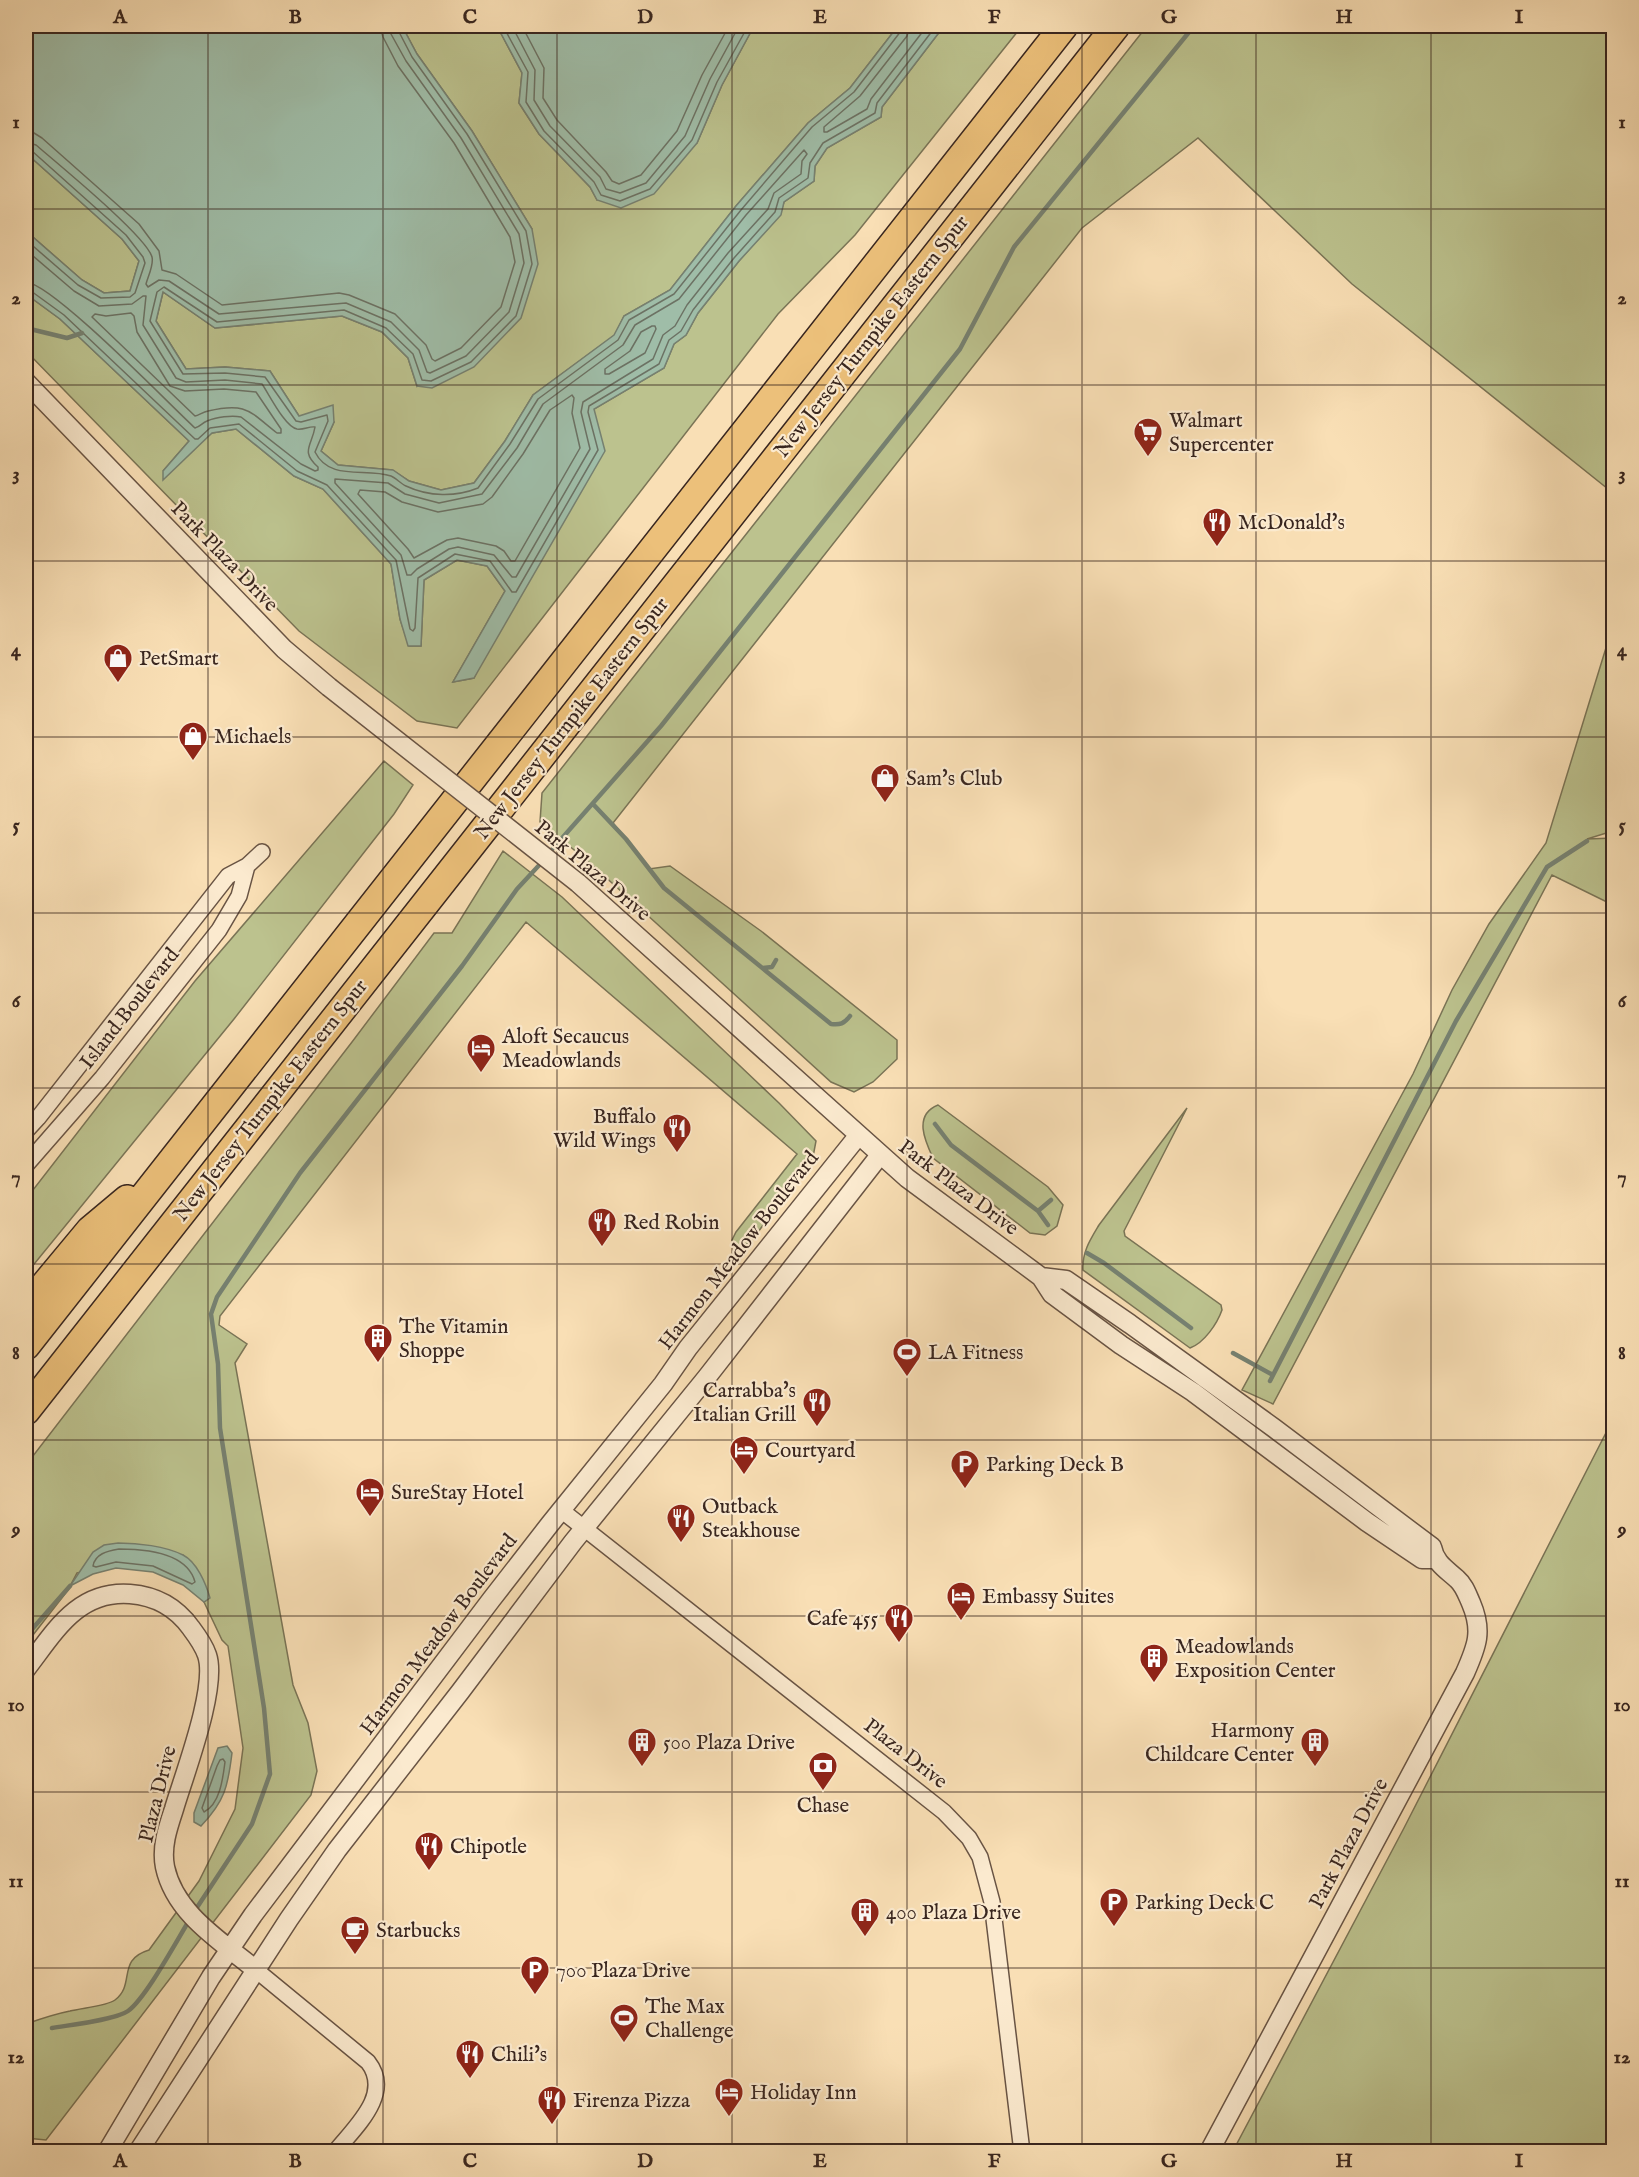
<svg xmlns="http://www.w3.org/2000/svg" width="1639" height="2177" viewBox="0 0 1639 2177" font-family="'IM FELL English',serif">
<rect width="100%" height="100%" fill="#f9dfb5"/>
<filter id="stains"><feTurbulence type="fractalNoise" baseFrequency=".00333" numOctaves="4"/><feColorMatrix values="0 0 0 0 .2 0 0 0 0 .09 0 0 0 0 .02 0 0 0 .5 -.17"/></filter>
<radialGradient id="worn" r=".72"><stop offset=".6" stop-color="#630" stop-opacity="0"/><stop offset="1" stop-color="#630" stop-opacity=".3"/></radialGradient>
<path fill="#bcc28e" stroke="#7a7456" stroke-width="1.5" d="M402 26H497L522 73 519 103 539 134 590 187 597 200 697 143 722 85 754 26H898L850 88 808 123 736 206 670 290 624 316 615 335 533 395 505 441 474 483 441 490 409 481 392 470 338 465 321 451 334 422 299 416 270 371 225 367 186 369 156 321 163 292 215 328 342 316 382 332 408 358 417 386 532 229 472 131 417 54Z
M944 26H1022L855 235 778 314 457 728 417 721 299 631 26 351V294L60 319 189 441 163 471 212 433 236 429 294 476 323 489 391 564 400 619 409 646H421L424 580 457 560 487 566 505 591 453 682 474 678 594 409 664 368 674 344 686 335 698 313 739 261 780 215 784 202 814 181 815 166 827 148 881 117 882 107Z
M1147 26H1613V493L1352 284 1198 138 1082 228 613 823 649 869 670 866 761 931 897 1040V1059L873 1082 854 1092 831 1082 590 863 540 822 542 793Z
M26 153 122 239 139 261 130 291 104 293 82 280 26 231Z
M1613 625V831L1587 839 1613 838V905L1552 875 1273 1404 1242 1390 1413 1074 1452 990 1489 924 1546 843Z
M384 761 413 785 394 814 234 1019 26 1274V1199L195 981Z
M503 851 562 897 779 1103 816 1141 813 1157 750 1243 735 1248 732 1240 736 1232 797 1154 526 922 220 1316 219 1325 247 1344 235 1363 293 1685 308 1723 317 1771 311 1795 46 2140 26 2138V2024C40 2019 55 2014 70 2011 81 2008 107 2006 115 2000 136 1984 116 1960 149 1950L199 1881 235 1809 243 1748 228 1646 222 1640 204 1602 209 1598 183 1555 77 1573 68 1590 26 1644V1465L352 1042 434 933H452Z
M938 1105 1048 1187 1063 1205 1057 1226 1045 1235 1030 1233 933 1158C925 1141 913 1115 938 1105Z
M1187 1108 1124 1231 1125 1236 1221 1305 1222 1310C1217 1324 1204 1343 1190 1348L1083 1270C1082 1252 1090 1240 1099 1225Z
M1613 1419V2151H1233L1404 1828Z"/>
<path fill="#9fbda8" stroke="#768171" stroke-width="1.5" d="M26 26H402L417 54 472 131 532 229 538 264 521 318 474 367 432 388 417 386 408 358 382 332 342 316 215 328 163 292 156 321 186 369 225 367 270 371 299 416 333 405 334 422 321 451 338 465 393 470 409 481 441 490 474 483 505 441 533 395 614 335 624 316 670 290 736 206 808 123 850 88 898 26H944L882 107 881 117 827 148 815 166 814 181 784 202 781 215 739 261 698 313 686 335 674 344 664 368 594 409 605 451 474 678 453 682 505 591 487 566 457 560 424 580 421 646H408L400 619 391 564 323 489 294 476 236 429 212 433 163 480V471L189 441 60 319 26 294V231L82 280 104 293 130 291 139 261 122 239 26 153Z
M497 26H754L722 85 697 143 654 194 621 208 597 200 590 187 539 134 519 103 522 73Z
M118 1543C138 1543 165 1546 183 1555 197 1562 206 1584 210 1598L204 1602 183 1585 153 1572 116 1568 93 1574 70 1586 93 1552 104 1545Z
M227 1746 232 1753C228 1786 225 1801 201 1826L194 1822V1813L218 1748Z"/>
<g fill="none" stroke-linecap="round" stroke-linejoin="round">
<path stroke="#6c7264" stroke-width="1.5" d="M397 26 398 30 412 57 467 134 526 231 532 264 516 316 471 362 431 381 422 380 413 354 386 328 344 310 217 322 164 287 157 292 150 321 183 374 225 373 265 377 296 421 301 422 327 415 328 421 315 452C330 482 366 467 391 476 396 478 401 484 406 486 429 497 456 497 478 488L510 444 538 399 618 340 629 320 674 294 741 210 812 127 854 92 901 31 902 26
M503 26 528 72 526 102 544 131 594 182 601 195 620 201 650 189 692 140 717 82 748 26
M512 26 535 70 534 100 550 126 600 177 606 189 620 193 646 183 685 136 710 79 739 26
M522 26 544 68 543 98 557 120 606 172 612 181 619 184 641 175 677 131 702 75 729 26
M910 26 907 36 860 96 824 127V132H827L867 109 871 99 927 26
M26 133H34L42 138 139 224 159 251 162 270 176 274 222 305 339 293 349 295 395 314 426 345 432 359 435 361 461 348 501 307 515 262 510 237 454 143 398 66 383 37 380 26
M26 142 36 145C58 164 146 236 152 257 154 265 148 276 146 284L148 287 159 280 169 281 219 314 346 303 391 322 419 350 427 372 430 373 466 356 509 312 524 263 519 234 461 138 406 61 391 34 389 26
M26 149 32 151 126 235 143 257 145 263 135 293 130 297 101 298 78 285 26 240
M804 150 807 154 802 161 801 174 774 193 768 209 728 253 687 305 675 326 663 335 653 359 583 402 581 412 590 449 516 577H512L494 555 458 547 449 549 417 569 411 575H407L401 555 335 483V479L388 483 405 494 439 503 482 494 517 448 543 404 623 345 635 325 679 299 746 215Z
M26 250 74 291 99 306 132 304 143 296H146L143 325 176 378 186 382 225 380 262 384C269 394 285 427 297 429 304 430 309 426 315 427 312 446 300 451 318 467V470L315 471 301 464 241 417C232 415 216 417 207 421 202 423 200 427 195 428 168 403 53 284 26 282
M26 290 31 291 64 315 195 439H198L210 428 239 424 297 471 327 485 396 560 410 629 413 631 415 628 418 578 455 554 490 561 512 592H516L598 450 588 412 589 406 659 364 669 340 681 331 693 310 734 258 775 212 779 198 808 178 810 163 823 143 875 113 877 103 936 26
M131 313 134 316 137 332 170 386 185 391 224 389 256 392 281 429V433H277C249 411 246 402 208 411 203 412 199 415 195 416L92 317 95 314 106 316Z
M652 326H655L656 329 645 353 609 374H605V369L630 351 641 332Z
M572 395 574 398 572 413 580 448 515 561H511L504 551 496 546 458 538 447 540 414 558 408 549 358 494 360 490 385 492 402 502 438 512 483 504 492 497 523 454 550 410Z
M119 1549C145 1549 187 1552 195 1582L192 1584 153 1566 116 1562 96 1567 93 1566C95 1554 107 1551 119 1549Z
M223 1759 225 1762C223 1778 220 1804 204 1812L202 1808 217 1766 220 1760Z"/>
<path stroke="#768171" stroke-width="4.5" d="M26 328 67 338 82 333
M593 804 626 839 664 888 831 1024C840 1025 844 1024 850 1016
M548 854 661 726 960 349 1014 247 1194 26
M763 968 772 967 776 960
M935 1124 951 1145 1038 1211 1048 1225
M1038 1211 1051 1200
M1087 1253 1104 1263 1191 1328
M1233 1353 1273 1375
M1270 1381 1456 1021 1547 867 1587 841
M26 1636 70 1586
M194 1912 252 1824 270 1774 264 1708 220 1428 218 1364 211 1314 217 1297 300 1173 462 966 517 889 543 861
M52 2028C69 2025 115 2020 128 2011 146 1998 177 1940 190 1919"/>
<g stroke="#695444" stroke-width="18">
<path id="minor" d="M26 1131 38 1118 228 876 247 866 262 852
M26 1165 102 1078 219 930 239 896 247 866
M561 1510 944 1812 969 1838 980 1857 992 1902 1022 2152
M256 1970 368 2062C393 2094 355 2127 335 2152"/>
</g>
<g stroke="#695444" stroke-width="21">
<path id="tertiary" d="M26 382 284 649 329 687
M578 883 907 1178 1041 1277 1052 1294 1121 1345 1193 1392 1367 1522 1422 1559H1434
M1041 1277 1066 1280 1130 1324 1274 1428 1432 1547C1435 1563 1446 1569 1457 1579 1464 1585 1467 1594 1471 1603 1483 1631 1477 1646 1465 1673L1209 2152
M26 1669C54 1633 77 1590 130 1594 156 1596 176 1607 191 1628 197 1636 204 1646 207 1655 218 1687 184 1775 174 1809 168 1827 161 1847 165 1867 175 1914 221 1941 256 1970
M107 2152 211 1977 253 1915 491 1600 550 1524 663 1384 688 1348 858 1136
M138 2152 289 1919 337 1850 460 1692 573 1542 707 1377 880 1155"/>
</g>
<g stroke="#39261f" stroke-width="30">
<path id="motorway" d="M26 1307 90 1230 127 1199
M26 1346 1064 26
M26 1411 1116 26"/>
</g>
<use href="#minor" stroke="#fbeacf" stroke-width="15"/>
<use href="#tertiary" stroke="#fbeacf" stroke-width="18"/>
<use href="#motorway" stroke="#ecc07a" stroke-width="27"/>
<g stroke="#695444" stroke-width="21" stroke-linecap="butt">
<path id="tertiary-bridge" d="M329 687 578 883"/>
</g>
<use href="#tertiary-bridge" stroke="#fbeacf" stroke-width="18"/>
</g>
<path fill="none" stroke="#39261f" stroke-width="1.5" stroke-opacity="0.55" d="M208 26V2152M383 26V2152M557 26V2152M732 26V2152M907 26V2152M1082 26V2152M1256 26V2152M1431 26V2152M26 209H1614M26 385H1614M26 561H1614M26 737H1614M26 913H1614M26 1088H1614M26 1264H1614M26 1440H1614M26 1616H1614M26 1792H1614M26 1968H1614"/>
<defs>
<g id="supermarket-pin" transform="scale(1.5)"><path d="M0 17L-7.5 6A9.5 9.5 0 1 1 7.5 6Z" fill="#8f2418" stroke="#fbeacf"/><path d="M-6-5.5h2.5l.6 2H6L4.5 2H-2.5L-4.4-4H-6ZM-1.5 3.2a1.3 1.3 0 1 0 .1 0ZM3 3.2a1.3 1.3 0 1 0 .1 0Z" fill="#fff"/></g>
<g id="restaurant-pin" transform="scale(1.5)"><path d="M0 17L-7.5 6A9.5 9.5 0 1 1 7.5 6Z" fill="#8f2418" stroke="#fbeacf"/><path d="M-5-6h1v4h1v-4h1v4h1v-4h1v5L-1.5 .5V6h-2V.5L-5-1ZM5-6V6H3V1.5H1.5Q1.5-4 5-6Z" fill="#fff"/></g>
<g id="shop-pin" transform="scale(1.5)"><path d="M0 17L-7.5 6A9.5 9.5 0 1 1 7.5 6Z" fill="#8f2418" stroke="#fbeacf"/><path d="M-5-2.5h2.3a2.7 3.5 0 0 1 5.4 0H5L5.5 6h-11ZM-1.5-2.5h3a1.5 2.3 0 0 0-3 0Z" fill="#fff"/></g>
<g id="hotel-pin" transform="scale(1.5)"><path d="M0 17L-7.5 6A9.5 9.5 0 1 1 7.5 6Z" fill="#8f2418" stroke="#fbeacf"/><path d="M-6-4.5h1.5V1H6V5H4.5V3h-9V5H-6ZM-4 0a1.8 1.8 0 1 1 3.6 0ZM.5 0V-2.5h3Q6-2.5 6 0Z" fill="#fff"/></g>
<g id="building-pin" transform="scale(1.5)"><path d="M0 17L-7.5 6A9.5 9.5 0 1 1 7.5 6Z" fill="#8f2418" stroke="#fbeacf"/><path d="M-4-6H4V6H1V3H-1V6H-4ZM-2.5-4.3h1.7v1.8h-1.7ZM.8-4.3h1.7v1.8H.8ZM-2.5-1h1.7V.8h-1.7ZM.8-1h1.7V.8H.8Z" fill="#fff"/></g>
<g id="stadium-pin" transform="scale(1.5)"><path d="M0 17L-7.5 6A9.5 9.5 0 1 1 7.5 6Z" fill="#8f2418" stroke="#fbeacf"/><path d="M0-5a6.5 5 0 1 0 0 10a6.5 5 0 1 0 0-10ZM-3.5-1.8h7v3.6h-7Z" fill="#fff"/></g>
<g id="parking-pin" transform="scale(1.5)"><path d="M0 17L-7.5 6A9.5 9.5 0 1 1 7.5 6Z" fill="#8f2418" stroke="#fbeacf"/><path d="M-3.5-5.5H1a3.5 3.5 0 0 1 0 7H-1V5.5H-3.5ZM-1-3.4V-.6H.8a1.4 1.4 0 0 0 0-2.8Z" fill="#fff"/></g>
<g id="bank-pin" transform="scale(1.5)"><path d="M0 17L-7.5 6A9.5 9.5 0 1 1 7.5 6Z" fill="#8f2418" stroke="#fbeacf"/><path d="M-6-4H6V4H-6ZM0-2.3a2.3 2.3 0 1 0 0 4.6a2.3 2.3 0 1 0 0-4.6Z" fill="#fff"/></g>
<g id="cafe-pin" transform="scale(1.5)"><path d="M0 17L-7.5 6A9.5 9.5 0 1 1 7.5 6Z" fill="#8f2418" stroke="#fbeacf"/><path d="M-5.5-4.5H6V0H3Q3 3.5 0 3.5H-2.5Q-5.5 3.5-5.5 0ZM3-3.2v2h1.7v-2ZM-6 4.5H4V6H-6Z" fill="#fff"/></g>
</defs>
<g fill-rule="evenodd">
<use href="#supermarket-pin" x="1148" y="432"/>
<use href="#restaurant-pin" x="1217" y="522"/>
<use href="#shop-pin" x="118" y="658"/>
<use href="#shop-pin" x="193" y="736"/>
<use href="#shop-pin" x="885" y="778"/>
<use href="#hotel-pin" x="481" y="1048"/>
<use href="#restaurant-pin" x="677" y="1128"/>
<use href="#restaurant-pin" x="602" y="1222"/>
<use href="#building-pin" x="378" y="1338"/>
<use href="#stadium-pin" x="907" y="1352"/>
<use href="#restaurant-pin" x="817" y="1402"/>
<use href="#hotel-pin" x="744" y="1450"/>
<use href="#parking-pin" x="965" y="1464"/>
<use href="#hotel-pin" x="370" y="1492"/>
<use href="#restaurant-pin" x="681" y="1518"/>
<use href="#hotel-pin" x="961" y="1596"/>
<use href="#restaurant-pin" x="899" y="1618"/>
<use href="#building-pin" x="1154" y="1658"/>
<use href="#building-pin" x="642" y="1742"/>
<use href="#building-pin" x="1315" y="1742"/>
<use href="#bank-pin" x="823" y="1766"/>
<use href="#restaurant-pin" x="429" y="1846"/>
<use href="#parking-pin" x="1114" y="1902"/>
<use href="#building-pin" x="865" y="1912"/>
<use href="#cafe-pin" x="355" y="1930"/>
<use href="#parking-pin" x="535" y="1970"/>
<use href="#stadium-pin" x="624" y="2018"/>
<use href="#restaurant-pin" x="470" y="2054"/>
<use href="#hotel-pin" x="729" y="2092"/>
<use href="#restaurant-pin" x="552" y="2100"/>
</g>
<g text-anchor="middle" stroke-width="4.5" stroke-linejoin="round" paint-order="stroke">
<g font-size="21" fill="#39261f" stroke="#fbeacf">
<text transform="translate(871 336) rotate(-52)" y="7">New Jersey Turnpike Eastern Spur</text>
<text transform="translate(225 556) rotate(46)" y="7">Park Plaza Drive</text>
<text transform="translate(571 718) rotate(-52)" y="7">New Jersey Turnpike Eastern Spur</text>
<text transform="translate(593 870) rotate(40)" y="7">Park Plaza Drive</text>
<text transform="translate(129 1008) rotate(-52)" y="7">Island Boulevard</text>
<text transform="translate(270 1100) rotate(-52)" y="7">New Jersey Turnpike Eastern Spur</text>
<text transform="translate(959 1187) rotate(37)" y="7">Park Plaza Drive</text>
<text transform="translate(738 1250) rotate(-52)" y="7">Harmon Meadow Boulevard</text>
<text transform="translate(438 1634) rotate(-53)" y="7">Harmon Meadow Boulevard</text>
<text transform="translate(906 1753) rotate(38)" y="7">Plaza Drive</text>
<text transform="translate(157 1794) rotate(-76)" y="7">Plaza Drive</text>
<text transform="translate(1348 1843) rotate(-62)" y="7">Park Plaza Drive</text>
</g>
<g font-size="21" fill="#39261f" stroke="#fbeacf" text-anchor="start">
<text x="1169" y="427">Walmart<tspan x="1169" dy="24">Supercenter</tspan></text>
<text x="1238" y="529">McDonald's</text>
<text x="139" y="665">PetSmart</text>
<text x="214" y="743">Michaels</text>
<text x="906" y="785">Sam's Club</text>
<text x="502" y="1043">Aloft Secaucus<tspan x="502" dy="24">Meadowlands</tspan></text>
<text x="656" y="1123" text-anchor="end">Buffalo<tspan x="656" dy="24">Wild Wings</tspan></text>
<text x="623" y="1229">Red Robin</text>
<text x="399" y="1333">The Vitamin<tspan x="399" dy="24">Shoppe</tspan></text>
<text x="928" y="1359">LA Fitness</text>
<text x="796" y="1397" text-anchor="end">Carrabba's<tspan x="796" dy="24">Italian Grill</tspan></text>
<text x="765" y="1457">Courtyard</text>
<text x="986" y="1471">Parking Deck B</text>
<text x="391" y="1499">SureStay Hotel</text>
<text x="702" y="1513">Outback<tspan x="702" dy="24">Steakhouse</tspan></text>
<text x="982" y="1603">Embassy Suites</text>
<text x="878" y="1625" text-anchor="end">Cafe 455</text>
<text x="1175" y="1653">Meadowlands<tspan x="1175" dy="24">Exposition Center</tspan></text>
<text x="1294" y="1737" text-anchor="end">Harmony<tspan x="1294" dy="24">Childcare Center</tspan></text>
<text x="663" y="1749">500 Plaza Drive</text>
<text x="823" y="1812" text-anchor="middle">Chase</text>
<text x="450" y="1853">Chipotle</text>
<text x="1135" y="1909">Parking Deck C</text>
<text x="886" y="1919">400 Plaza Drive</text>
<text x="376" y="1937">Starbucks</text>
<text x="556" y="1977">700 Plaza Drive</text>
<text x="645" y="2013">The Max<tspan x="645" dy="24">Challenge</tspan></text>
<text x="491" y="2061">Chili's</text>
<text x="750" y="2099">Holiday Inn</text>
<text x="573" y="2107">Firenza Pizza</text>
</g>
</g>
<rect width="1639" height="2177" fill="none" stroke="#f9dfb5" stroke-width="66"/>
<rect x="33" y="33" width="1573" height="2111" fill="none" stroke="#39261f" stroke-width="2"/>
<g font-size="20" text-anchor="middle" font-weight="bold" fill="#39261f">
<text x="120" y="23">A</text>
<text x="295" y="23">B</text>
<text x="470" y="23">C</text>
<text x="645" y="23">D</text>
<text x="820" y="23">E</text>
<text x="994" y="23">F</text>
<text x="1169" y="23">G</text>
<text x="1344" y="23">H</text>
<text x="1519" y="23">I</text>
<text x="16" y="128">1</text>
<text x="1622" y="128">1</text>
<text x="16" y="304">2</text>
<text x="1622" y="304">2</text>
<text x="16" y="480">3</text>
<text x="1622" y="480">3</text>
<text x="16" y="656">4</text>
<text x="1622" y="656">4</text>
<text x="16" y="831">5</text>
<text x="1622" y="831">5</text>
<text x="16" y="1007">6</text>
<text x="1622" y="1007">6</text>
<text x="16" y="1183">7</text>
<text x="1622" y="1183">7</text>
<text x="16" y="1359">8</text>
<text x="1622" y="1359">8</text>
<text x="16" y="1535">9</text>
<text x="1622" y="1535">9</text>
<text x="16" y="1711">10</text>
<text x="1622" y="1711">10</text>
<text x="16" y="1887">11</text>
<text x="1622" y="1887">11</text>
<text x="16" y="2063">12</text>
<text x="1622" y="2063">12</text>
<text x="120" y="2167">A</text>
<text x="295" y="2167">B</text>
<text x="470" y="2167">C</text>
<text x="645" y="2167">D</text>
<text x="820" y="2167">E</text>
<text x="994" y="2167">F</text>
<text x="1169" y="2167">G</text>
<text x="1344" y="2167">H</text>
<text x="1519" y="2167">I</text>
</g>
<rect width="100%" height="100%" filter="url(#stains)"/>
<rect width="100%" height="100%" fill="url(#worn)"/>
</svg>
